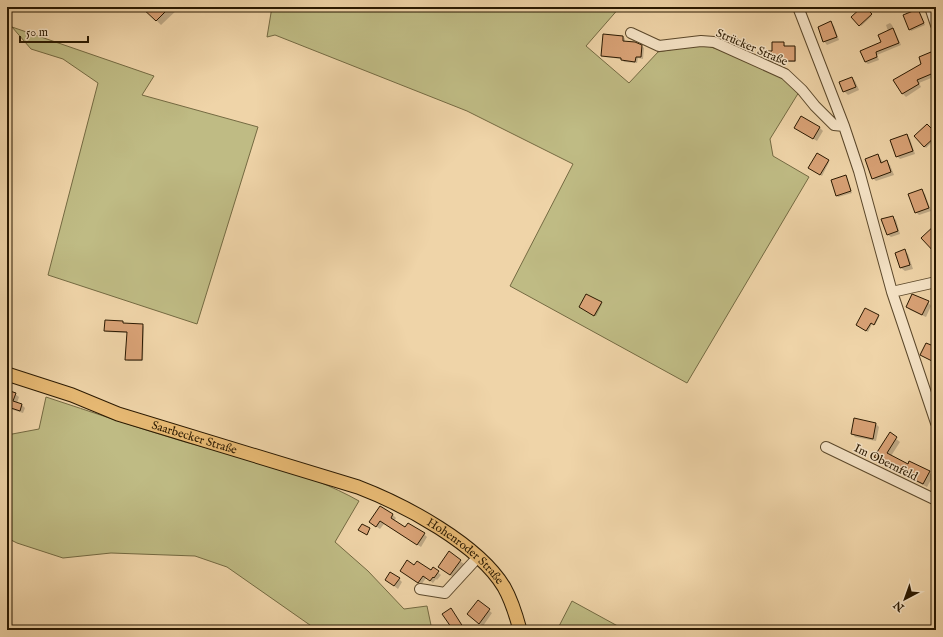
<svg xmlns="http://www.w3.org/2000/svg" width="943" height="637" viewBox="0 0 943 637" font-family="'IM FELL English',serif">
<rect width="100%" height="100%" fill="#efd4a8"/>
<filter id="stains"><feTurbulence type="fractalNoise" baseFrequency=".005" numOctaves="4"/><feColorMatrix values="0 0 0 0 .2 0 0 0 0 .09 0 0 0 0 .02 0 0 0 .5 -.17"/></filter>
<radialGradient id="worn" r=".72"><stop offset=".6" stop-color="#630" stop-opacity="0"/><stop offset="1" stop-color="#630" stop-opacity=".3"/></radialGradient>
<path fill="#bfbb84" stroke="#746a42" d="M272 7H620L586 46 629 83 658 52 702 44 720 50 783 78 799 92 770 139 773 156 809 177 687 383 510 286 573 164 467 111 275 35 267 37Z
M12 27 154 76 142 95 258 127 197 324 48 275 98 83 63 59 31 49Z
M46 397C92 412 138 428 185 442 243 458 306 471 359 501L335 542 368 571 404 609 427 606 432 630H317L227 567 195 556 111 553 63 558 17 543 7 538V435L39 429Z
M572 601 625 630H557Z"/>
<path fill="#0003" d="M144 7H178L179 8 161 25 144 8Z
M863 7 872 16 861 26 853 17Z
M919 12 925 25 911 31 910 29Z
M831 23 834 26 839 40 827 45 824 41Z
M890 23 892 25 901 45 877 55 879 60 868 64 865 62 882 43 888 31 886 25Z
M604 35 623 36 625 39V42L642 46 644 48 643 59 638 58 637 63 624 62 622 59 605 57 602 55Z
M784 43 785 47H795L796 48V62H774L769 59 773 52Z
M736 44H748L749 45 747 50Z
M931 53 936 62V76L919 83 921 87 906 97 902 93Z
M852 78 855 81 859 90 848 95 844 91Z
M819 127 823 131 817 141 795 128Z
M936 134V138L926 148 915 136Z
M906 136 910 139 915 154 900 159 897 156Z
M878 155 881 159 883 163 887 162 890 165 894 175 876 181 873 178Z
M828 161 829 162 822 176 811 169Z
M936 170V187L931 172Z
M846 176 852 193 838 197 837 196Z
M922 191 925 194 931 211 919 215 916 212Z
M892 217 896 220 900 234 891 237 887 234Z
M904 251 908 254 913 269 905 271 901 268 896 253Z
M928 302 931 306 926 317 910 310 907 307Z
M601 303 602 304 596 316 581 308Z
M878 316 879 317 875 325 872 324 868 332 857 325Z
M106 321 122 322 124 324 143 325 144 327 143 361H128L126 359 128 333 106 332 105 331Z
M936 370V383L931 379Z
M7 391 15 394 19 397 17 403 22 405 25 408 23 413 7 408Z
M855 419 876 424 879 427 876 441 855 437 852 433Z
M890 434 900 442 891 456 908 465 929 472 933 476 927 487 892 469 875 457Z
M380 507 393 515 396 518 394 521 405 528 424 534 427 537 421 547 384 524 380 529 374 525Z
M449 553 464 564 454 578 439 567Z
M414 566 431 572 433 568 441 575 437 580 436 579 433 583 426 578 421 585 404 573Z
M399 579 402 582 398 589 386 580Z
M478 602 492 613 483 626 472 618Z"/>
<path fill="#d9a276" stroke="#2a1901" d="M141 7H170L156 21Z
M862 7H865L872 14 859 26 851 17Z
M918 9 924 23 909 30 903 15Z
M831 21 837 37 823 42 818 27Z
M893 28 899 43 876 52 877 57 865 62 860 51 881 42 878 35Z
M603 34 623 36V41L635 42 642 45 641 57H636L635 62 621 60V58L601 56Z
M737 39 748 43 746 49 735 44Z
M772 42H784V46H795V61H772L768 59V51H772Z
M931 52 936 65V72L917 80 919 84 902 94 893 80 921 64 919 57Z
M852 77 856 87 843 92 839 82Z
M801 116 820 127 813 139 794 128Z
M927 124 936 133V136L924 147 914 136Z
M907 134 913 151 896 157 890 140Z
M817 153 829 160 820 175 808 168Z
M878 154 881 163 887 160 891 172 872 179 865 159Z
M846 175 851 191 836 196 831 180Z
M922 189 929 208 915 213 908 194Z
M893 216 898 231 887 235 881 219Z
M936 224V254L921 238Z
M905 249 910 265 900 268 895 253Z
M586 294 602 302 594 316 579 307Z
M912 294 929 301 922 315 906 307Z
M865 308 879 315 874 325 871 323 866 331 856 325Z
M105 320 123 321V323L143 324 142 360H125L127 332 104 331Z
M926 343 936 347V363L920 355Z
M7 390 16 393 13 401 22 404 20 411 11 408 8 416H7Z
M854 418 876 423 873 439 851 434Z
M890 432 897 437 887 453 908 464 909 461 930 471 923 484 887 466 888 464 874 457Z
M380 506 393 514 391 518 405 527 408 523 425 533 417 545 380 521 376 527 369 522Z
M362 524 370 528 367 535 358 530Z
M449 551 461 560 450 575 438 567Z
M407 560 414 565 417 561 431 570 433 567 439 571 434 578 433 577 430 581 423 576 418 583 400 571Z
M390 572 400 578 394 586 385 580Z
M478 600 490 609 479 624 467 614Z
M451 608 465 630H455L452 626 451 627 442 614Z"/>
<g fill="none" stroke-linecap="round" stroke-linejoin="round">
<g stroke="#5b482b" stroke-width="12">
<path id="minor" d="M798 7 844 126 859 171 892 292 936 423
M930 7 936 25
M631 33 659 46 701 41 714 42 785 74 802 90 815 106 834 125 844 126
M892 292 936 282
M826 447 936 500
M420 589 445 593 478 557"/>
</g>
<g stroke="#2a1901" stroke-width="15">
<g id="major">
<path id="s1" d="M7 374 72 395 118 414 358 487C405 505 478 544 504 587 512 601 516 615 520 630"/>
</g>
</g>
<use href="#minor" stroke="#f5e3c6" stroke-width="10"/>
<use href="#major" stroke="#e8ba74" stroke-width="13"/>
</g>
<g text-anchor="middle" stroke-width="3" stroke-linejoin="round" paint-order="stroke">
<g font-size="12" fill="#2a1901" stroke="#f5e3c6">
<text transform="translate(752 47) rotate(23)" y="4">Strücker Straße</text>
<text dy="4" stroke="none"><textPath href="#s1" startOffset="198">Saarbecker Straße</textPath></text>
<text transform="translate(886 462) rotate(26)" y="4">Im Obernfeld</text>
<text dy="4" stroke="none"><textPath href="#s1" startOffset="495">Hohenroder Straße</textPath></text>
</g>
</g>
<rect width="943" height="637" fill="none" stroke="#efd4a8" stroke-width="24"/>
<rect x="8" y="8" width="927" height="621" fill="none" stroke="#2a1901" stroke-width="2"/>
<rect x="12" y="12" width="919" height="613" fill="none" stroke="#2a1901"/>
<g transform="translate(905 599) rotate(221)" stroke="#f5e3c6" stroke-width="3" paint-order="stroke">
<path d="M0-3L7 15L0 10L-7 15Z" fill="#2a1901"/>
<text y="-6" font-size="11" font-weight="bold" text-anchor="middle" fill="#2a1901">N</text>
</g>
<path d="M20 36v6h68v-6" fill="none" stroke="#2a1901" stroke-width="2"/>
<text x="26" y="36" font-size="12" fill="#2a1901" stroke="#f5e3c6" stroke-width="3" paint-order="stroke">50 m</text>
<rect width="100%" height="100%" filter="url(#stains)"/>
<rect width="100%" height="100%" fill="url(#worn)"/>
</svg>
